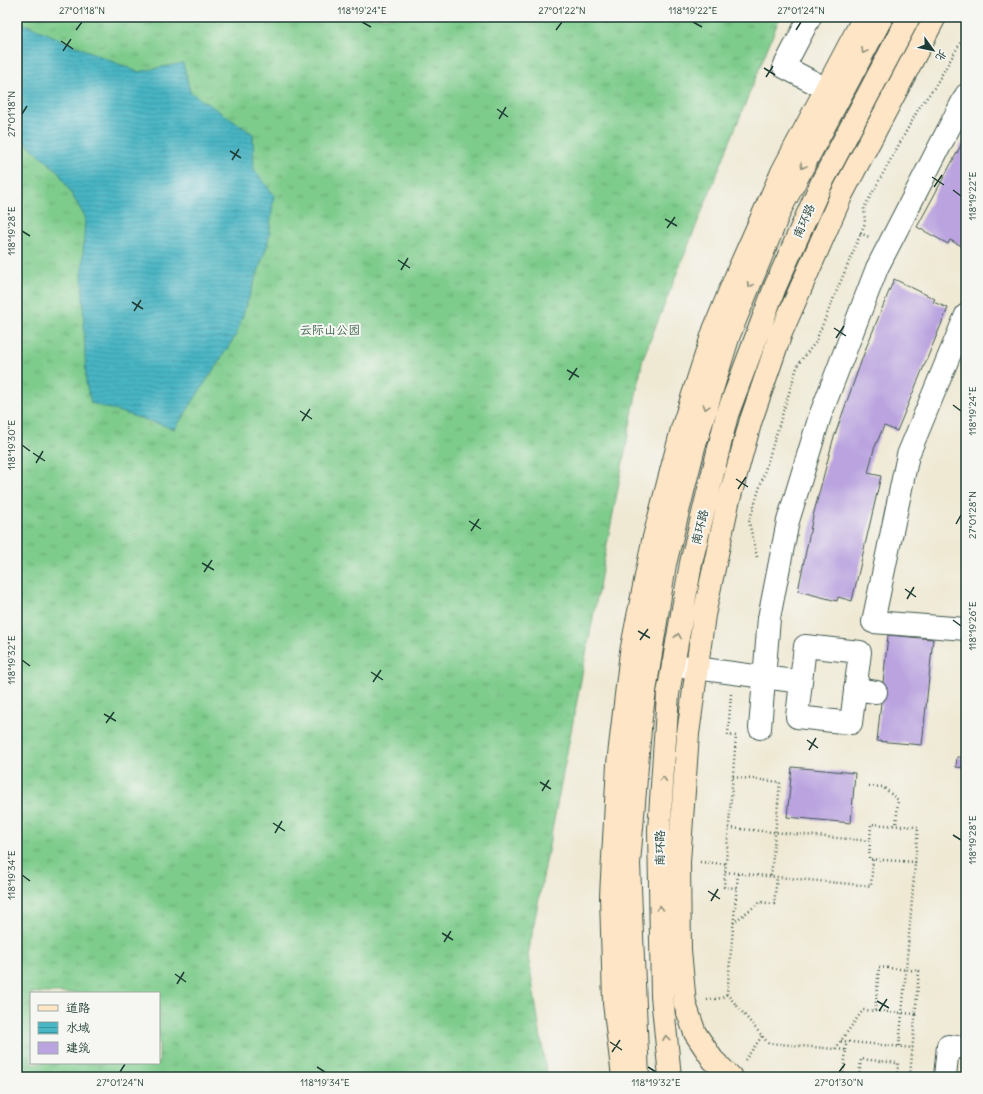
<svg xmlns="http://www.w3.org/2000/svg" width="983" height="1094" viewBox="0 0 983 1094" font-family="Delius,'LXGW WenKai TC',sans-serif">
<defs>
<pattern id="grass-tufts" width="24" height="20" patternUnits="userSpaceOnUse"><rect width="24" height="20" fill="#7ecc8c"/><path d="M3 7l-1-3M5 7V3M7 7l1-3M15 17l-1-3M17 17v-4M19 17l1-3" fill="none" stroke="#67a773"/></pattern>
<pattern id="water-rules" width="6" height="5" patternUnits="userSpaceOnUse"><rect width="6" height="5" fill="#48b6c4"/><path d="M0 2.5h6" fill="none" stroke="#3b95a0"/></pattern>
</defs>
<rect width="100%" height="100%" fill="#f6f6f2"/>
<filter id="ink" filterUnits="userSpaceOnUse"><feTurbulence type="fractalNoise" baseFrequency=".025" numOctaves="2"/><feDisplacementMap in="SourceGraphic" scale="8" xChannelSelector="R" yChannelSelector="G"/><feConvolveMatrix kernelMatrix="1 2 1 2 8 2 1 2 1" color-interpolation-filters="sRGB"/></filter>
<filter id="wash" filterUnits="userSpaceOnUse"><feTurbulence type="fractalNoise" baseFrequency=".012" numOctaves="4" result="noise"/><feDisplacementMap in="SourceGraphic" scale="16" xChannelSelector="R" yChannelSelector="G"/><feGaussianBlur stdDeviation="0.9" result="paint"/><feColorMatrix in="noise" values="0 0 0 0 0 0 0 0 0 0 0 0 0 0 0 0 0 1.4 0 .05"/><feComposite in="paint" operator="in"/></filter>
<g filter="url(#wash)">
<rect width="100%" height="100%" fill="#efe9d4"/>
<path fill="url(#grass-tufts)" stroke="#4e8460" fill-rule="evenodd" d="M17 17H780L643 358 528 955 547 1077H17ZM31 993H159V1063H31Z"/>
<path fill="url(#water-rules)" stroke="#347a7c" d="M22 23 138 72 183 63 190 92 253 134 254 169 274 195 268 243 236 335 175 429 91 403 86 383 82 273 85 217 58 171 17 135V26Z"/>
<g id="blocks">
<path fill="#baa3df" d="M966 136V248L950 240 948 244 917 227Z
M894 279 935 299 933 302 948 308 897 431 884 426 874 449 868 473 881 476 852 601 838 597 837 601 798 591 813 516 833 440 866 348Z
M888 635 933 639 922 745 877 741Z
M957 757H966V768L956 767Z
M792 767 855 773 851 823 787 817Z"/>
</g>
</g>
<g filter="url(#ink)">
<use href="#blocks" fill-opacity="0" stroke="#3e574c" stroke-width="1"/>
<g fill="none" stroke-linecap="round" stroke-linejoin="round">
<g stroke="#3e574c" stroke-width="24">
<path id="street" d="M810 17 784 67 840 96
M966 315 908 455 873 622 966 629
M805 646 860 652 851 723 797 717Z
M673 665 801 682
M855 689 876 692
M760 728 769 618 788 521 820 416 877 268 966 95
M945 1077 948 1046 966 1048"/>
</g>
<g stroke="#3e574c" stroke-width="24">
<path id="secondary" d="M623 1077 614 1003 611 896 618 764 631 652 653 541 682 429 714 330 738 271 782 172 864 17
M638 1077 629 864 641 717 665 564 694 447 729 335 781 208 882 17
M670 1077 662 996 659 830 668 694 691 563 727 415 775 287 822 182 909 17
M731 1077 713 1060 695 1033 685 1004 680 950 679 862 688 734 704 615 728 503 751 420 781 333 842 194 935 17"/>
</g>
<path stroke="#3e574c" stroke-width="2.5" stroke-dasharray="1 3" stroke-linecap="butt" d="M959 17 966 21
M860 233 869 237
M757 557 749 522 798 364 815 343 865 223 864 208 919 108 934 88 966 33
M731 694 728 735 736 736 724 887 737 888
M733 777 780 782 771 877
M869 786 883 787 898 800 896 826
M729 828 870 841
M700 862 726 864
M725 872 871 886 873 859
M738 874 727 994 768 1043 835 1049 863 1010 875 1011 879 967 919 971 910 1077
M733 923 760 902 774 904 777 877
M707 1000 722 998 727 994
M875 1011 916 1014
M841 1041 913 1048
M899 1046C906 973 912 900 918 827L871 824 869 859 916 862
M836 1049 846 1050 843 1077
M846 1050V1041
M745 1060 762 1036
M859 1077 861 1059 898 1063 897 1077"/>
<use href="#street" stroke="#fff" stroke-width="22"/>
<use href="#secondary" stroke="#fde5c5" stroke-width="22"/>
</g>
<defs><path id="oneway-chevron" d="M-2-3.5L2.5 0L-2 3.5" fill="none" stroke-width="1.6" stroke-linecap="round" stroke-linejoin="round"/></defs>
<g stroke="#8e917c">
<use href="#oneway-chevron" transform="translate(864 51) rotate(118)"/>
<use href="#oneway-chevron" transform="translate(803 166) rotate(118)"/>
<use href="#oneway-chevron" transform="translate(750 285) rotate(112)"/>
<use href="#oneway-chevron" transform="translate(706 407) rotate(108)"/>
<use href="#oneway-chevron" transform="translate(678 636) rotate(-80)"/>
<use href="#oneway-chevron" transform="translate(663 779) rotate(-86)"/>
<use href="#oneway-chevron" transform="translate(660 908) rotate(-91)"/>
<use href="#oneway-chevron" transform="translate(666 1038) rotate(-96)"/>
</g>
</g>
<path fill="none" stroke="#1f3d34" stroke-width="1.5" d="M362 22 371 27M693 22 702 27M76 30 82 22M556 30 562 22M796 30 801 22M61 41 73 49M63 51 71 39M764 68 775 75M766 77 773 66M497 109 508 117M22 114 27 106M499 119 506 107M230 151 241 158M232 160 239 149M932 177 944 185M934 187 942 175M953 190 961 196M665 219 677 226M667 228 675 217M22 231 30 236M398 260 410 268M401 270 408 258M132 302 143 309M134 311 141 300M834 328 846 336M836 338 844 326M567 370 579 377M569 380 577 368M953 405 961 411M300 411 312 419M302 421 310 409M22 445 30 451M33 453 45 461M36 463 43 451M736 479 748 487M738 489 746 477M469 521 481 529M956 524 961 515M471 531 479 519M202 563 214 570M204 572 212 560M905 589 916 597M907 599 914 587M953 620 961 626M638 631 650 638M640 640 648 629M22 660 30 666M371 672 383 680M373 682 381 670M104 714 116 721M106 723 114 712M807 740 818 748M809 750 816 738M540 782 551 789M542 791 549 780M273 823 285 831M275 833 282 821M953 835 961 840M22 875 30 881M708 891 720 899M711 901 718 889M442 933 453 940M444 942 451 931M175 974 186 982M177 984 184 972M877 1001 889 1008M879 1011 887 999M610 1042 622 1050M612 1052 620 1040M317 1067 325 1072M648 1067 656 1072M120 1072 125 1064M839 1072 845 1064"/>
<g text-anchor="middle" stroke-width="4" stroke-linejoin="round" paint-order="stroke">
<g font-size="12" fill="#1f3d34" stroke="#f6f6f2">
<text transform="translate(804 221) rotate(-66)" y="4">南环路</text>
<text transform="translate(700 527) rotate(-76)" y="4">南环路</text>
<text transform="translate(660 848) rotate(-90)" y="4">南环路</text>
</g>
<g font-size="12" fill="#37614a" stroke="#f6f6f2">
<text x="330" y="334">云际山公园</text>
</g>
</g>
<rect width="983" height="1094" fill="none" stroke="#f6f6f2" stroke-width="44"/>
<rect x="30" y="992" width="130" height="72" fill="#f6f6f2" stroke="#a0aca6"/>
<rect x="38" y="1005" width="20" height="6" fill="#fde5c5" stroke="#a0aca6"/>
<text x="66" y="1012" font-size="12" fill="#1f3d34">道路</text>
<rect x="38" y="1022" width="20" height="12" fill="url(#water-rules)" stroke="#a0aca6"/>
<text x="66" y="1032" font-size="12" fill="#1f3d34">水域</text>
<rect x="38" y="1042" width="20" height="12" fill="#baa3df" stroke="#a0aca6"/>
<text x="66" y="1052" font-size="12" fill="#1f3d34">建筑</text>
<g transform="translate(933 50) rotate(123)" stroke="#f6f6f2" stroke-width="3" paint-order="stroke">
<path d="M0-3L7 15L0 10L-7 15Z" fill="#1f3d34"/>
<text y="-6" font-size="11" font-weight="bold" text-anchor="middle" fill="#1f3d34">北</text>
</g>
<rect x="22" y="22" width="939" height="1050" fill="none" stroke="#1f3d34" stroke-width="1.5"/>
<g font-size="10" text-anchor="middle" fill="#1f3d34">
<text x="82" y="14">27°01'18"N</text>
<text x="362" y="14">118°19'24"E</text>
<text x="562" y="14">27°01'22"N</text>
<text x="693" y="14">118°19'22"E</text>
<text x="801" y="14">27°01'24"N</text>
<text transform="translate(11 114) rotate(-90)" y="4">27°01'18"N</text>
<text transform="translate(972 196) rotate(-90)" y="4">118°19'22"E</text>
<text transform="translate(11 231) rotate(-90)" y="4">118°19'28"E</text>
<text transform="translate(972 411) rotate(-90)" y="4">118°19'24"E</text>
<text transform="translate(11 445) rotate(-90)" y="4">118°19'30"E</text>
<text transform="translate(972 515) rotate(-90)" y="4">27°01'28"N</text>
<text transform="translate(972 626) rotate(-90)" y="4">118°19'26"E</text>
<text transform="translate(11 660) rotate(-90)" y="4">118°19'32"E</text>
<text transform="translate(972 840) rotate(-90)" y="4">118°19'28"E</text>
<text transform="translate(11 875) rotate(-90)" y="4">118°19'34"E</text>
<text x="120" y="1086">27°01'24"N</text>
<text x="325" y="1086">118°19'34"E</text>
<text x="656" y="1086">118°19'32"E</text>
<text x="839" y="1086">27°01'30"N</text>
</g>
</svg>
